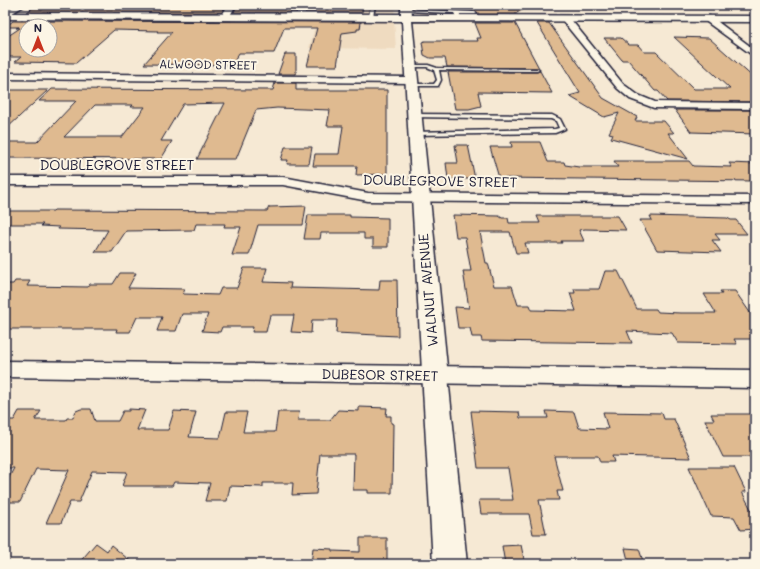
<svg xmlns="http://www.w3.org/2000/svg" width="760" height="569" viewBox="0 0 760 569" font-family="Mali,sans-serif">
<rect width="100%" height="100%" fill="#f6e9d4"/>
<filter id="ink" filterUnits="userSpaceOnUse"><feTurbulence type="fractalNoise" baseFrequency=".025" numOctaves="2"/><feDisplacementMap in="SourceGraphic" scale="8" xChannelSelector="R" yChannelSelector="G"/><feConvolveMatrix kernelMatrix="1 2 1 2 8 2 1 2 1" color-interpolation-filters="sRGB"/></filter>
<g filter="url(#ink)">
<path fill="#efdbc0" d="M347 5H396L395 13 393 14H345Z
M416 5H482L486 14H420L417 12Z
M317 19H394L396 49 309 48Z"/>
<path fill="#dfba90" stroke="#22223b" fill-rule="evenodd" d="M37 5H226L222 12H27Z
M237 5H363L362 12H234Z
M468 5H531L515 14H478L476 11 470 10Z
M13 21 361 22 360 29H357V31L342 33 337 66H307L317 28H284L274 53H239L232 65 144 64 172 32H157L158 31 114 30 76 63 15 62 21 57H5V38L20 28H16L19 27H5ZM26 26H50V50H26Z
M475 23H515L539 68 447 67 445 58H430L424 55 422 42 425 41H478L477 38H481Z
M537 23H549L603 98 637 117 635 121H664L674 133H668L688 159 611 138 613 134 609 133 619 113 604 117 569 96 580 93Z
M674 37 709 38 755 79V102L667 101 658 91H655L628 60H622L604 38H621L629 45H638L644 52H656L694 89H730Z
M285 54H296V74H278Z
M540 71 552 93 478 92 481 106 469 109H455L448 72H537Z
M275 83H296V90H387V174L356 175 357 166H313L315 154H339L343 126H327L330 110 277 108 256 110 236 159H197L225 103 183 104 161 141H172L161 159 5 158V142H37L76 101H39L52 89 273 90ZM95 105H133L131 107H145L122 137H64Z
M5 90H48L5 130Z
M675 110H755V134L691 132Z
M511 142H540L548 162H564L565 165 579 167H618L614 161H689L693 166 732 167 729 163 755 164V181L499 178 490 147H512Z
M455 145H468L475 179H448L446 163H458Z
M285 147H312L309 164H287L288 160H281Z
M306 206 303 225H258L249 255H232L241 227H224L225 224H196L194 230 126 231 112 252H95L108 230 58 229 59 227 41 226 43 224H5V211H53L54 210 267 211 269 207Z
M308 215H350V217L388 218V247H373V239H364V233H321L320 239H304Z
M453 215 499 216 502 218H508L509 223H540L537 216H618L626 230 585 229 579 230 584 241H561L562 243H525L528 253H516L510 232H480L486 263H488L494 286H512L518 305H530L532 310 576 311 570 293H575L574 289H599L605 271H618L637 309H656L658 312 680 313H716L704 294H722L720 291H735L751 314H755V339H734L737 344 678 343 672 333 627 331 632 343 482 341 481 337H472L470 328H458L455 307 469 308 463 271H471L465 237H456Z
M650 216 727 218 731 220H736L747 234H715L720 240H712L721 252 657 250 640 220H652Z
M244 268H267L263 282 291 283 290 288 379 290 380 280H397L398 336 336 333 337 320H312L311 333 291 332 294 315H270L266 332H252L253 327H222L220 332 202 331 208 314H182L176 331H157L162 317H137L130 332H116L117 329H5V284H13L15 281H30L27 286 88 287 90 284H113L120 273H136L128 288 185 289 183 294 218 295 221 288H237Z
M359 407 387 408 386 416H391V423L393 424 392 493H368V490H353L354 454H320L316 494 292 495 293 483H263V487L230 486 227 501H205L210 483 174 482 172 486H122L127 472 92 471 79 502H70L61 523H46L69 470 36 469 20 502H5V485L14 468H5V420H14L19 411H41L35 420H66L67 418H73L76 411 81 409H91L95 421H118L123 411H129V409L145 410 137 430H168L174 411 196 412 189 437 220 438 226 412H247L243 432H275L278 412H299L298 420H330L338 410 359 411Z
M471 411 519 412 520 418H548L546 411 574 412 579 428 608 429 603 412 662 413 664 419H674L691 458 612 456 614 462H600L598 456H554L563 491H557L559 500H539L546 534H533L529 514H481L479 500H513L508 468H478Z
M711 414H755V457H723L705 420H714Z
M689 467H734L746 492H742L755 517V529L741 530 734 517 711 516Z
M360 538H387V564H311L313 548 332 549V551L360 552Z
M96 543 107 551 111 545 134 564H78Z
M521 545 525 564H505L502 546Z
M625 548 639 549 644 564H629Z"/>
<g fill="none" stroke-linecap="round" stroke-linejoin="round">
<g stroke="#22223b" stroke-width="3">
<path id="lane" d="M371 5H375L373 17 371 18 369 17Z
M406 9 475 12 477 13 475 14H458L459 17 457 18 454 13 405 11Z
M407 65H428L437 68 537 69 539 70 537 71 439 70 441 80 438 86H409V84H434L437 80 434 70 427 67H409L407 66Z
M413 114 552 115 560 119 565 129 555 133 414 135 412 134V132L555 129 559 128 556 121 551 119 411 117V115Z"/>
</g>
<g stroke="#22223b" stroke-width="3">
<path id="street" d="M17 5H26L5 17V12Z
M228 5H236L228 19H222L221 17Z
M562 16H568L623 84 638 95 655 102 755 103V109L654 108 630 99 617 88 562 20Z
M704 16H710L755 50V57L704 20Z
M5 73 410 77 415 80 410 83 5 79Z
M5 177H283L368 193 755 196V204L368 201 283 185H5Z
M5 361 755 370V388L5 377Z"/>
</g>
<g stroke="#22223b" stroke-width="3">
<path id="secondary" d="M401 5H411L412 15 755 16V22L412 21 467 564H433L402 21 5 19V13L401 14Z"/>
</g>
<use href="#lane" fill="#fcf5e5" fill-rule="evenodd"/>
<use href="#street" fill="#fcf5e5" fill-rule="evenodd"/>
<use href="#secondary" fill="#fcf5e5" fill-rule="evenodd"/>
</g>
</g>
<g text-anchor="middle" stroke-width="4" stroke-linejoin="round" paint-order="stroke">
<g font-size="12" fill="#22223b" stroke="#fcf5e5">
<text transform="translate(208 65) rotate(1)" y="4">ALWOOD STREET</text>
</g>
<g font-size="14" fill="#22223b" stroke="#fcf5e5">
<text x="117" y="170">DOUBLEGROVE STREET</text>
<text transform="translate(440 181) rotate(1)" y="5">DOUBLEGROVE STREET</text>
<text transform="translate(428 290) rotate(-95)" y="5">WALNUT AVENUE</text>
<text transform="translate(380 375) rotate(1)" y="5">DUBESOR STREET</text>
</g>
</g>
<rect width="760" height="569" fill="none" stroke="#fcf5e5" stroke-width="20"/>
<rect x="10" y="10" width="740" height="549" fill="none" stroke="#22223b" stroke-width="1.5" filter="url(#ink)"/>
<g transform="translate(38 38)"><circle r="19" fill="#fcf5e5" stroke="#a5a1a1"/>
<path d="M0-3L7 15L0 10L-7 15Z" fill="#c8321e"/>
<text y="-6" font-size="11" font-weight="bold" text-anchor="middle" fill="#22223b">N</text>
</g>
</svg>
